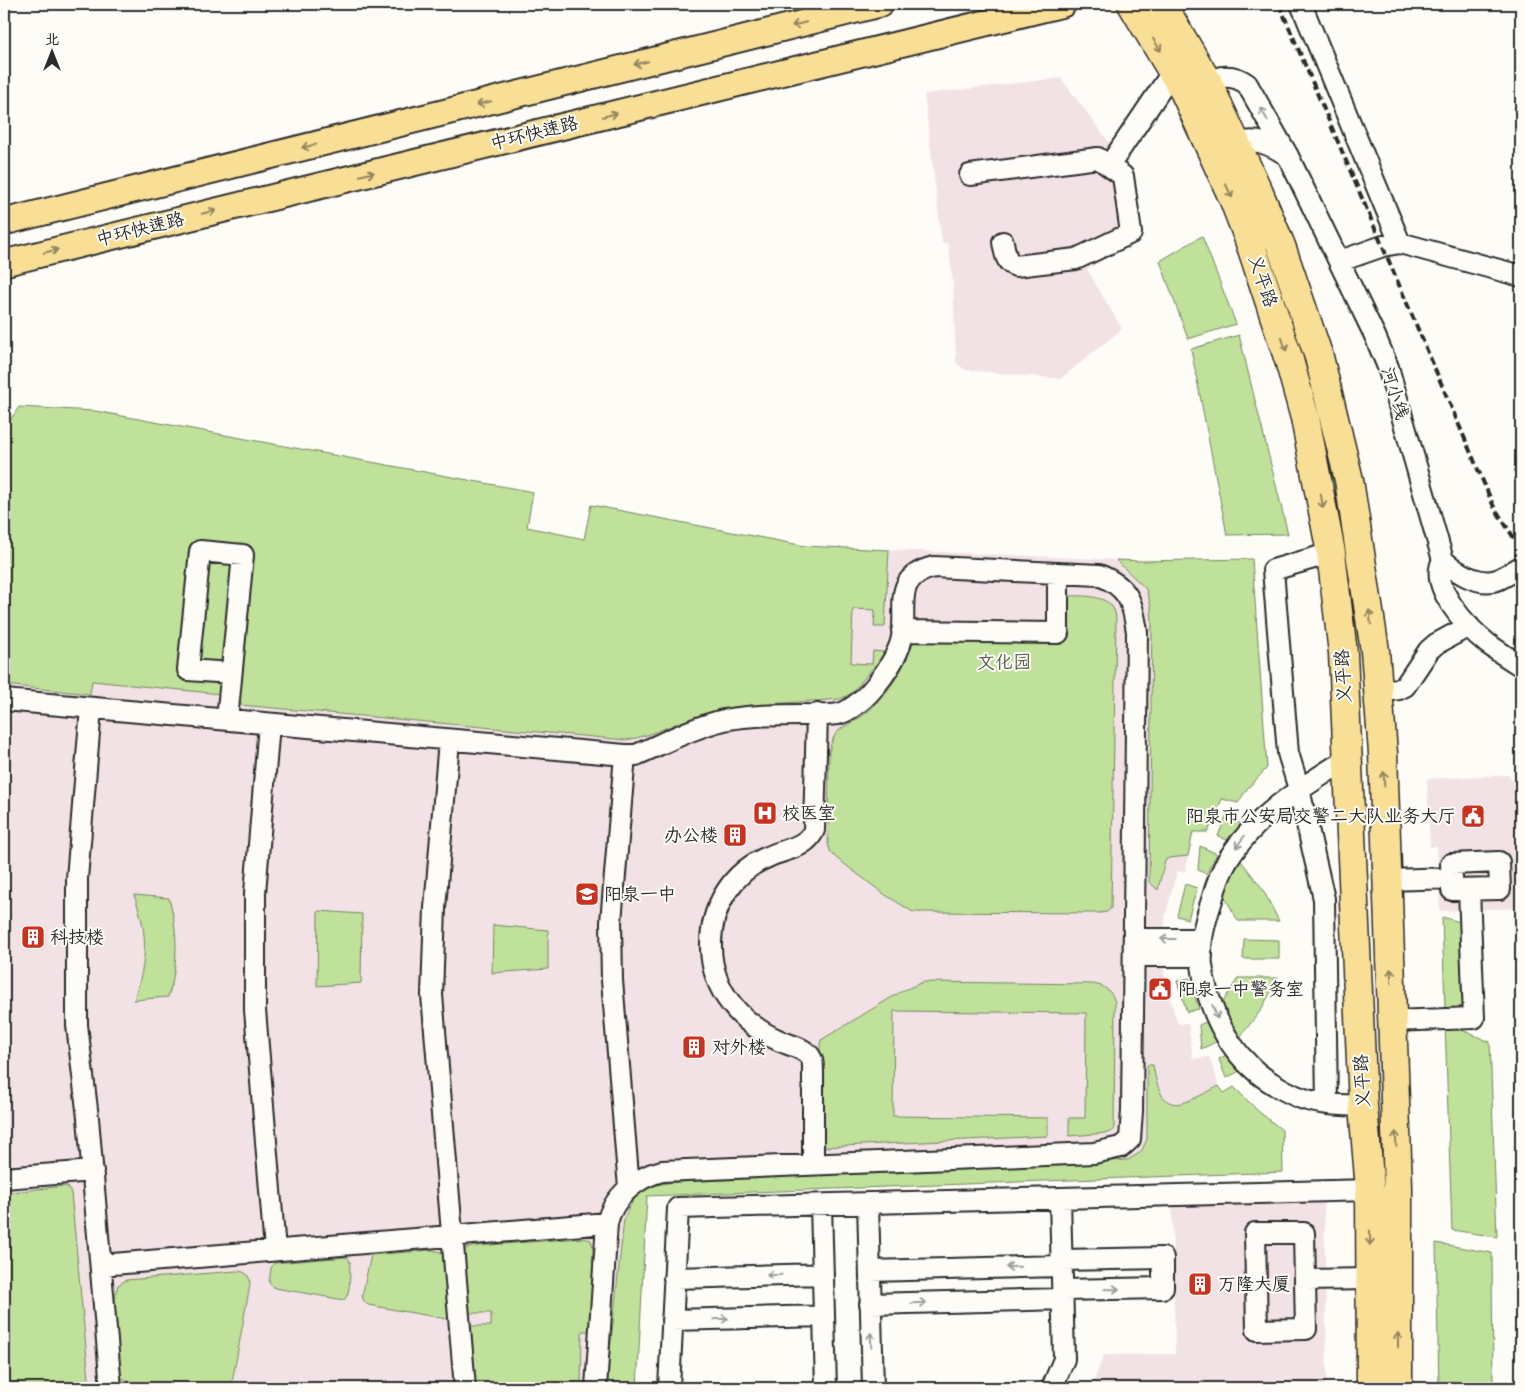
<svg xmlns="http://www.w3.org/2000/svg" width="1525" height="1392" viewBox="0 0 1525 1392" font-family="Mynerve,'LXGW WenKai TC',sans-serif">
<rect width="100%" height="100%" fill="#fdfcf7"/>
<filter id="ink" filterUnits="userSpaceOnUse"><feTurbulence type="fractalNoise" baseFrequency=".02" numOctaves="2"/><feDisplacementMap in="SourceGraphic" scale="10" xChannelSelector="R" yChannelSelector="G"/><feConvolveMatrix kernelMatrix="1 2 1 2 8 2 1 2 1" color-interpolation-filters="sRGB"/></filter>
<g filter="url(#ink)">
<path fill="#f2e2e6" d="M1061 78 1132 173 1140 238 1087 269 1122 329 1060 379 966 370 958 365 956 361 953 284 948 243H942L924 94Z
M19 407 95 411 533 492 527 527 584 539 591 505 805 546 1143 561 1252 559 1267 768 1247 789 1238 803 1222 799 1208 832H1193L1185 872 1177 871 1165 917 1164 979 1178 1024 1188 1023 1193 1059 1209 1057 1219 1086 1224 1093 1234 1087 1258 1111 1282 1130 1283 1172 647 1196 637 1388H4V429Z
M1509 775 1521 796V908L1440 911 1437 846 1430 847 1427 779Z
M1324 1202 1327 1379 1324 1388H1091L1104 1355 1175 1354 1172 1205Z"/>
<path fill="#bfe19a" stroke="#758662" d="M1202 236 1236 324 1188 339 1160 261Z
M1239 335 1288 534 1227 535 1191 349Z
M19 407 95 411 533 492 527 527 584 539 591 505 805 546 889 550 885 627H874L875 610 853 609 851 663 872 664 873 651 883 652V656L851 694 840 699C795 703 750 703 706 714 679 720 654 736 626 740L240 705V696L92 681 90 694 4 685V429Z
M1252 559 1267 768 1247 789 1238 803 1222 799 1208 832H1193L1188 856 1169 858 1165 860 1158 890 1149 882 1152 623 1151 606 1146 589 1116 560 1143 561Z
M1061 596C1076 596 1107 593 1114 610 1116 614 1116 618 1116 622L1111 908 1107 912 1099 913 913 912 884 894 835 857 830 851 828 844 829 752C835 723 847 729 866 713 888 695 910 662 913 634L1060 627Z
M1226 816 1241 824 1227 840 1218 836Z
M1200 846 1217 854 1206 874 1198 870Z
M1241 861 1262 888 1279 921H1238L1222 892Z
M1185 884 1197 888 1188 919 1177 916Z
M134 895 169 898C178 931 179 964 168 997L134 1000C147 960 149 935 134 895Z
M318 911 362 914 361 983 317 986Z
M1442 917 1460 922 1463 1008 1445 1009Z
M493 925 548 930V969L492 973Z
M1244 939 1279 940V959H1243Z
M1189 978 1199 1009 1187 1012 1177 981Z
M1238 978H1278L1261 1010 1240 1037 1221 1005Z
M923 982 1093 984C1105 986 1111 990 1115 1002L1114 1130 1108 1133 1069 1136V1118H1085L1086 1013 894 1011 893 1116 1048 1118V1136L822 1147 820 1044 821 1040 902 991Z
M1208 1021 1218 1041 1201 1049 1199 1025Z
M1445 1023 1490 1042 1497 1237 1452 1230Z
M1228 1054 1242 1070 1226 1078 1219 1059Z
M1147 1065H1153C1162 1121 1181 1105 1219 1086L1224 1093 1234 1087 1258 1111 1282 1130 1283 1172 647 1196 637 1388H606L624 1219C635 1190 649 1184 678 1182L1128 1160 1141 1152 1147 1139Z
M64 1186 68 1187 71 1193 89 1379 86 1385 80 1388H4V1193Z
M583 1238 591 1240 593 1248 591 1331H582L581 1388H470L467 1326H491V1313H468L463 1249 476 1246Z
M1436 1243 1492 1253 1493 1388H1439Z
M432 1250 441 1252 446 1258 450 1316 447 1319 368 1305 364 1301 362 1296 371 1255Z
M347 1257 350 1261C349 1272 352 1293 344 1300L275 1288 269 1283 271 1268 274 1263Z
M236 1271C246 1271 250 1275 250 1285L231 1388H190L189 1383 133 1384V1383L121 1378 117 1371 115 1295 118 1285 126 1280Z"/>
<g fill="none" stroke-linecap="round" stroke-linejoin="round">
<g stroke="#2b2b2b" stroke-width="24">
<path id="minor" d="M1301 4 1400 243
M1195 86C1212 78 1230 71 1247 84L1288 156 1375 336 1388 367 1443 560C1456 572 1478 586 1497 580 1505 577 1513 571 1521 567
M1225 147C1251 137 1265 140 1288 156
M1109 166 1173 71
M970 175 1098 158 1123 176 1131 233 1076 259 1016 266C1005 263 1005 251 1003 242
M1340 261 1383 246 1400 243 1521 276
M1443 560C1428 587 1468 628 1488 644 1499 652 1510 659 1521 666
M902 631 1058 633V573
M1378 692 1399 689 1405 686 1429 650 1436 644 1469 626
M4 700 625 755H636C664 743 694 727 724 720 750 715 778 715 804 715 815 715 827 716 838 714 845 713 853 707 858 703 874 691 893 664 900 645 911 613 887 578 934 567L1099 575C1129 587 1133 603 1137 632L1132 1111 1130 1139 1121 1147 1094 1153 662 1171C637 1177 613 1197 607 1223L596 1388
M91 708 77 879V1025L88 1118 111 1388
M227 720 243 555 200 551 188 670 231 673
M269 724 255 893V1010L275 1250
M449 740 435 908 432 995 465 1388
M625 755 611 922 612 980 629 1188
M1347 759C1303 787 1258 813 1229 858 1221 871 1216 885 1212 900 1207 915 1202 931 1201 948 1201 990 1220 1038 1251 1067 1263 1079 1281 1089 1296 1096 1317 1105 1340 1105 1363 1106
M1387 880 1452 878 1451 864 1499 862 1500 889 1452 890V878
M1134 939H1202
M1134 956H1202
M1392 1021 1474 1018 1469 890
M1327 1104 1324 899 1299 789 1288 753 1273 570 1331 553
M813 1164V1070C813 1066 813 1061 811 1058 806 1048 788 1045 778 1040 741 1023 712 991 711 948 710 907 732 871 770 856 787 849 807 847 814 830L817 714
M4 1178 93 1171
M868 1203 873 1388
M821 1205 826 1388
M1255 1233H1304L1306 1329 1257 1330Z
M1062 1260 1163 1258V1288L1063 1290
M101 1265 607 1223
M870 1271 1062 1266
M674 1278 823 1274
M1305 1280 1370 1279
M870 1304 1063 1299
M672 1320 824 1316
M669 1388 678 1208 1370 1190
M1052 1388 1064 1359 1060 1198"/>
</g>
<g stroke="#2b2b2b" stroke-width="29">
<path id="major" d="M4 222 880 4
M4 263 1063 4"/>
</g>
<g stroke="#2b2b2b" stroke-width="31">
<path id="highway" d="M1132 4 1184 91 1233 198 1248 237 1289 360 1305 418 1331 553 1343 653 1363 1106 1370 1190 1371 1388
M1162 4 1207 81 1259 193 1281 246 1319 357 1349 480 1375 651 1383 753 1398 1187V1388"/>
</g>
<use href="#minor" stroke="#fdfcf7" stroke-width="20"/>
<use href="#major" stroke="#f9df96" stroke-width="25"/>
<use href="#highway" stroke="#f9df96" stroke-width="28"/>
<path stroke="#2b2b2b" stroke-width="4" stroke-dasharray="8 4" stroke-linecap="butt" d="M1279 4 1494 507 1521 549"/>
</g>
<defs><path id="oneway-shaft" d="M-6 0H5M1.5-3L5.5 0L1.5 3" fill="none" stroke-width="1.6" stroke-linecap="round" stroke-linejoin="round" transform="scale(1.25)"/></defs>
<g stroke="#928560">
<use href="#oneway-shaft" transform="translate(799 24) rotate(166)"/>
<use href="#oneway-shaft" transform="translate(1157 45) rotate(58)"/>
<use href="#oneway-shaft" transform="translate(641 63) rotate(166)"/>
<use href="#oneway-shaft" transform="translate(484 103) rotate(166)"/>
<use href="#oneway-shaft" transform="translate(610 115) rotate(-14)"/>
<use href="#oneway-shaft" transform="translate(309 146) rotate(166)"/>
<use href="#oneway-shaft" transform="translate(367 174) rotate(-14)"/>
<use href="#oneway-shaft" transform="translate(1229 191) rotate(65)"/>
<use href="#oneway-shaft" transform="translate(209 212) rotate(-14)"/>
<use href="#oneway-shaft" transform="translate(51 251) rotate(-14)"/>
<use href="#oneway-shaft" transform="translate(1284 344) rotate(71)"/>
<use href="#oneway-shaft" transform="translate(1322 501) rotate(80)"/>
<use href="#oneway-shaft" transform="translate(1370 617) rotate(-98)"/>
<use href="#oneway-shaft" transform="translate(1384 779) rotate(-92)"/>
<use href="#oneway-shaft" transform="translate(1391 976) rotate(-92)"/>
<use href="#oneway-shaft" transform="translate(1396 1139) rotate(-92)"/>
<use href="#oneway-shaft" transform="translate(1370 1238) rotate(90)"/>
<use href="#oneway-shaft" transform="translate(1398 1340) rotate(-90)"/>
</g>
<g stroke="#9e9e9b">
<use href="#oneway-shaft" transform="translate(1264 114) rotate(-119)"/>
<use href="#oneway-shaft" transform="translate(1240 842) rotate(127)"/>
<use href="#oneway-shaft" transform="translate(1168 939) rotate(180)"/>
<use href="#oneway-shaft" transform="translate(1215 1012) rotate(69)"/>
<use href="#oneway-shaft" transform="translate(1013 1267) rotate(178)"/>
<use href="#oneway-shaft" transform="translate(774 1275) rotate(178)"/>
<use href="#oneway-shaft" transform="translate(1112 1289) rotate(-1)"/>
<use href="#oneway-shaft" transform="translate(919 1303) rotate(-2)"/>
<use href="#oneway-shaft" transform="translate(721 1319) rotate(-2)"/>
<use href="#oneway-shaft" transform="translate(871 1340) rotate(-92)"/>
</g>
</g>
<defs>
<g id="hospital-square" transform="scale(1.25)"><rect x="-9" y="-9" width="18" height="18" rx="4" fill="#c8321e" stroke="#fdfcf7"/><path d="M-5-5h3v3.5h4V-5h3V5h-3V1.5h-4V5h-3Z" fill="#fff"/></g>
<g id="civic-square" transform="scale(1.25)"><rect x="-9" y="-9" width="18" height="18" rx="4" fill="#c8321e" stroke="#fdfcf7"/><path d="M-.6-6.5H3V-4.5H.6V-3L4-1V1h2V6H-6V1h2V-1L-.6-3ZM-1.2 2.5V6h2.4V2.5Z" fill="#fff"/></g>
<g id="building-square" transform="scale(1.25)"><rect x="-9" y="-9" width="18" height="18" rx="4" fill="#c8321e" stroke="#fdfcf7"/><path d="M-4-6H4V6H1V3H-1V6H-4ZM-2.5-4.3h1.7v1.8h-1.7ZM.8-4.3h1.7v1.8H.8ZM-2.5-1h1.7V.8h-1.7ZM.8-1h1.7V.8H.8Z" fill="#fff"/></g>
<g id="school-square" transform="scale(1.25)"><rect x="-9" y="-9" width="18" height="18" rx="4" fill="#c8321e" stroke="#fdfcf7"/><path d="M0-5L7-2L0 1L-7-2ZM-4 1L0 2.5L4 1V4Q0 6-4 4Z" fill="#fff"/></g>
</defs>
<g fill-rule="evenodd">
<use href="#hospital-square" x="765" y="813"/>
<use href="#civic-square" x="1473" y="816"/>
<use href="#building-square" x="735" y="835"/>
<use href="#school-square" x="587" y="894"/>
<use href="#building-square" x="33" y="937"/>
<use href="#civic-square" x="1160" y="989"/>
<use href="#building-square" x="694" y="1047"/>
<use href="#building-square" x="1200" y="1284"/>
</g>
<g text-anchor="middle" stroke-width="4" stroke-linejoin="round" paint-order="stroke">
<g font-size="18" fill="#2b2b2b" stroke="#fdfcf7">
<text transform="translate(534 133) rotate(-14)" y="6">中环快速路</text>
<text transform="translate(140 229) rotate(-14)" y="6">中环快速路</text>
<text transform="translate(1263 281) rotate(71)" y="6">义平路</text>
<text transform="translate(1395 393) rotate(73)" y="6">河小线</text>
<text transform="translate(1343 676) rotate(-93)" y="6">义平路</text>
<text transform="translate(1362 1081) rotate(-93)" y="6">义平路</text>
</g>
<g font-size="18" fill="#505847" stroke="#fdfcf7">
<text x="1004" y="668">文化园</text>
</g>
<g font-size="18" fill="#2b2b2b" stroke="#fdfcf7" text-anchor="start">
<text x="782" y="819">校医室</text>
<text x="1456" y="822" text-anchor="end">阳泉市公安局交警二大队业务大厅</text>
<text x="718" y="841" text-anchor="end">办公楼</text>
<text x="604" y="900">阳泉一中</text>
<text x="50" y="943">科技楼</text>
<text x="1178" y="995">阳泉一中警务室</text>
<text x="712" y="1053">对外楼</text>
<text x="1218" y="1290">万隆大厦</text>
</g>
</g>
<rect width="1525" height="1392" fill="none" stroke="#fdfcf7" stroke-width="20"/>
<rect x="10" y="10" width="1505" height="1372" fill="none" stroke="#2b2b2b" stroke-width="2" filter="url(#ink)"/>
<g transform="translate(52 52)" stroke="#fdfcf7" stroke-width="4" paint-order="stroke">
<path d="M0-4L9 19L0 12L-9 19Z" fill="#2b2b2b"/>
<text y="-8" font-size="14" font-weight="bold" text-anchor="middle" fill="#2b2b2b">北</text>
</g>
</svg>
